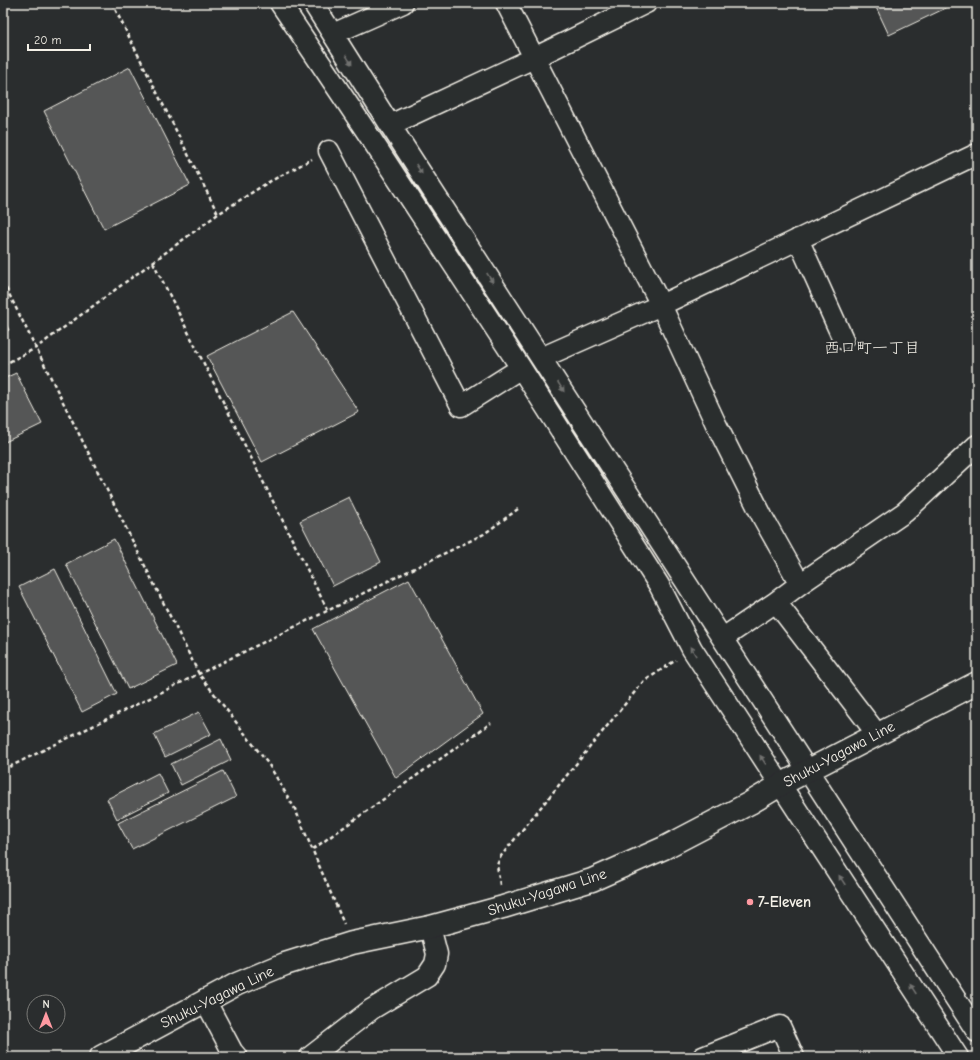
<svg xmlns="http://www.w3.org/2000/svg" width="980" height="1060" viewBox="0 0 980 1060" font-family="'Comic Neue','Klee One',sans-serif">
<rect width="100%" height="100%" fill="#2a2d2e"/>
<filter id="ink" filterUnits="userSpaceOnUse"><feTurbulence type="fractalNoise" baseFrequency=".025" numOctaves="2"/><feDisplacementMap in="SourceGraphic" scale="8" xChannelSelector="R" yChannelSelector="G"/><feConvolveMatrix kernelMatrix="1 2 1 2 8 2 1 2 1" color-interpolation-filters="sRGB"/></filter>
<g filter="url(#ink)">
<path fill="#555756" stroke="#f4f1e8" d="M874 3H946L948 7 889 35Z
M130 67 190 185 104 229 44 111Z
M293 312 359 412 262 462 207 356Z
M3 318 9 330 3 333Z
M16 373 42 424 3 443V379Z
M349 497 381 562 333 586 300 521Z
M114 539 177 665 128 689 66 564Z
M55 569 117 694 82 712 19 587Z
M409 579 483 714 396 778 313 629Z
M199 712 211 734 165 757 154 734Z
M221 739 231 760 181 785 171 764Z
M223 771 236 797 132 849 118 823Z
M158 773 168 793 117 819 107 799Z"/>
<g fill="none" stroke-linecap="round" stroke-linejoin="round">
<g stroke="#f4f1e8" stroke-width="23">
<path id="minor" d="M280 3 366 131 521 368 659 585 692 649 958 1057
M313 3 390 125 977 1032
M506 3 661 305 715 422 763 518 800 584 905 512 977 445
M333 34 403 3
M390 125 534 58 646 3
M329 151 461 406 521 368
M798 239 843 339
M541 358 661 305 977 154
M776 602 877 734
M723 638 776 602 800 584
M205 1000 232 1051 237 1057
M310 1057 372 1009 427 976 435 964 437 954 430 927
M703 1057 780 1026 794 1057"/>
</g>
<g stroke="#f4f1e8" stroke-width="25">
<path id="major" d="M101 1057 237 984 285 964 352 943 430 927 503 907 592 880 664 848 750 803 780 785 977 683"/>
</g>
<path stroke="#f4f1e8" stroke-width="2.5" stroke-dasharray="4 3" stroke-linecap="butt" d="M112 3 218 214
M153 262 328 611
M3 282 199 674 269 765 295 809 344 924
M3 365 36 348 218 214 267 183 312 159
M3 770 484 534 518 509
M313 849 491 723
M500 885 497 865 501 856 643 682 676 660
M3 1042 11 1057"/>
<use href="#minor" stroke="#2a2d2e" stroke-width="20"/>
<use href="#major" stroke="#2a2d2e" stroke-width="22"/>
</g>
<defs><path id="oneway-solid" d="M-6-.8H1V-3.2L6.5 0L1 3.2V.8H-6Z"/></defs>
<g fill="#71726f">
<use href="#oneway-solid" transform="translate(349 60) rotate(58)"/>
<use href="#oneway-solid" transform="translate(419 169) rotate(57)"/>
<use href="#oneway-solid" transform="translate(490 278) rotate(57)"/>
<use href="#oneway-solid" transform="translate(561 387) rotate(57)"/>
<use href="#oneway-solid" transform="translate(693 651) rotate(-121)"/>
<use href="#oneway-solid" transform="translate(763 760) rotate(-123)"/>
<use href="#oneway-solid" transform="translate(842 880) rotate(-123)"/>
<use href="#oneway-solid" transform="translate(913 989) rotate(-123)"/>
</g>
</g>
<circle fill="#ff9aa2" stroke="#2a2d2e" stroke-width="1.5" cx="750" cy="902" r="4"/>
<g text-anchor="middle" stroke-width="4" stroke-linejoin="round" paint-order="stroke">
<g font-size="15" fill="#f4f1e8" stroke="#2a2d2e">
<text transform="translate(839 754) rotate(-28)" y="5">Shuku-Yagawa Line</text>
<text transform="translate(547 892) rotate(-18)" y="5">Shuku-Yagawa Line</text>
<text transform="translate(217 997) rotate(-26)" y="5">Shuku-Yagawa Line</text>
</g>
<g font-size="15" font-weight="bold" fill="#f4f1e8" stroke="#2a2d2e" text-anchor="start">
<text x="758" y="907">7-Eleven</text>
</g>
<g font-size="16" fill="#f4f1e8" stroke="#2a2d2e">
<text x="872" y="353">西口町一丁目</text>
</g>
</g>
<rect width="980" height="1060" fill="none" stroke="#2a2d2e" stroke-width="16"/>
<rect x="8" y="8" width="964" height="1044" fill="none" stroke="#f4f1e8" stroke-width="1.5" filter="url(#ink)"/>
<g transform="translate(46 1014)"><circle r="19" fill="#2a2d2e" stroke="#7b7b78"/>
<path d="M0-3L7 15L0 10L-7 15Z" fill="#ff9aa2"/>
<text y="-6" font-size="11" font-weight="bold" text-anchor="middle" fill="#f4f1e8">N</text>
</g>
<path d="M28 44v6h62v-6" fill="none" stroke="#f4f1e8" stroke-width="2"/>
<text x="34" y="44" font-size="12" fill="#f4f1e8" stroke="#2a2d2e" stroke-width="3" paint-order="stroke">20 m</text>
</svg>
